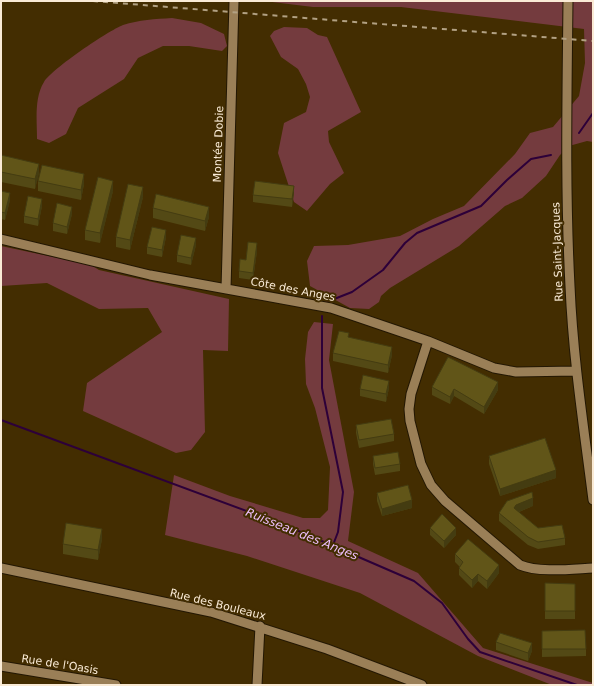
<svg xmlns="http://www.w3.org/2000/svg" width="594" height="686" viewBox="0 0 594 686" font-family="'DejaVu Sans',sans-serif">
<rect width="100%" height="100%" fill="#432d01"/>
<path fill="#743b3e" d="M264 1H593V142L587 141 569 146 560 155 546 176 522 198 505 206 459 246 390 288 381 296 379 302 369 309 350 308 310 286 307 261 314 246 348 245 400 236 433 219 464 206 515 154 530 133 553 127 579 96 585 63 584 29 401 7H313Z
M172 18 201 23 224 34 227 46 222 51 189 46H163L138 58 124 79 78 108 66 134 49 143 37 139C37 121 34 98 44 82 53 68 108 31 123 25 139 20 155 19 172 18Z
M284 27 307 28 318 35 327 37 361 112 328 131 329 142 344 173 330 184 307 211 294 202 278 153 284 123 306 112 310 97 306 84 298 69 281 57 270 36 274 31Z
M1 246 91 265 99 270 229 299 228 351 203 350 205 432 191 450 176 453 83 411 87 383 162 332 148 308 99 309 47 283 1 286Z
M314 322 333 324 329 360 354 492 348 541 418 573 483 648 593 683V685H552L478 656 360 593 247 556 165 535 174 475 230 496 303 518H320L328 510 330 467 315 408 306 384 305 359 308 332Z"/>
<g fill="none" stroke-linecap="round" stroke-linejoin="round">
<path stroke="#2d0039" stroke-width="2" d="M579 133 593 113
M324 303 352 292 383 270 405 243 417 233 481 206 507 180 531 159 551 155
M322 316V388L343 492 338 532 333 545
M1 420 287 526 414 581 442 603 468 639 480 652 577 685"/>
<g stroke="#231703" stroke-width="11">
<path id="minor" d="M568 1C567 96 565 191 570 286 573 358 584 429 593 500
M1 239 150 275 331 308 428 341 494 368 516 372 576 371
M226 289 234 1
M428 341 411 394 409 409 410 421 421 464 431 485 445 501 520 565C539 573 572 569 593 568
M1 568 211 612 327 649 422 685
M1 666 116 685
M257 685 260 626"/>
</g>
<use href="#minor" stroke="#9a7f57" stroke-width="9"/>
<path stroke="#b2a183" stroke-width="2" stroke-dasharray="5 5" stroke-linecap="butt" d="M93 1 593 41"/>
</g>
<path fill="#534915" d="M1 155 39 173 35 189 1 182Z
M38 181 84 184 81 200 38 191Z
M1 191 10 200 5 220 1 219Z
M113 191 100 243 85 240V230Z
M294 193 292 207 253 202V195Z
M143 197 130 250 116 247V237Z
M42 206 38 226 24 223V216Z
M153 208 209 217 205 231 153 218Z
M72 214 67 234 53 231V223Z
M166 237 162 257 147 254V247Z
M196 245 191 265 177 262V255Z
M257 251 253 280 239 278V271L246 260Z
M333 353 392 355 388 373 333 361Z
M432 387 498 390 484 414 454 396 450 404 432 395Z
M389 388 386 402 360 396V389Z
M356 425 394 434V441L359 448 356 433Z
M373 456 400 464V471L375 475 373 464Z
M489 456 556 478 500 496 489 464Z
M377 493 412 508 382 516 377 501Z
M533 506 519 512 538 528 565 538V545L538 549 528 545 499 521V513Z
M430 528 456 535 444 548 430 535Z
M102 539 98 560 63 554V544Z
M455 554 499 573 487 589 478 581 472 588 459 575V568L460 567 455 562Z
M545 583 575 584V619H545Z
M542 631 586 649V656L542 657Z
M496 642 532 651 528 661 496 650Z"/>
<path fill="#443c11" d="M39 164V173L35 189V179Z
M84 174V184L81 200V190Z
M113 181V191L100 243V233Z
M294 186V193L292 207V199Z
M143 187V197L130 250V240Z
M10 193V200L5 220V213Z
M42 199V206L38 226V219Z
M72 207V214L67 234V227Z
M209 207V217L205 231V221Z
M166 230V237L162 257V250Z
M196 238V245L191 265V258Z
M257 243V251L253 280V273Z
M392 347V355L388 373V365Z
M389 381V388L386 402V394Z
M498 382V390L484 414V407Z
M454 389V396L450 404V397Z
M556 470V478L500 496V489Z
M533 498V506L516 513 514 508 516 505Z
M412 500V508L382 516V509Z
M456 528V535L444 548V541Z
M102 529V539L98 560V550Z
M499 565V573L487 589V581Z
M478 574V581L472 588V580Z
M532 643V651L528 661V653Z"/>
<path fill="#615518" stroke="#443c11" d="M1 155 39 164 35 179 1 172Z
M42 165 84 174 81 190 38 181Z
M98 177 113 181 100 233 85 230Z
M255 181 294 186 292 199 253 195Z
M128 184 143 187 130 240 116 237Z
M1 191 10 193 5 213 1 212Z
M156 194 209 207 205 221 153 208Z
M28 196 42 199 38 219 24 216Z
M57 203 72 207 67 227 53 223Z
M152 227 166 230 162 250 147 247Z
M181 235 196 238 191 258 177 255Z
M248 242 257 243 253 273 239 271 240 259 246 260Z
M339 331 349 333 348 337 392 347 388 365 333 353Z
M448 357 498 382 484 407 454 389 450 397 432 387Z
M363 375 389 381 386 394 360 389Z
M391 419 394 434 359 440 356 425Z
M545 438 556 470 500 489 489 456Z
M398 452 400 464 375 468 373 456Z
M408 485 412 500 382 509 377 493Z
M532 492 533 498 516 505 514 508 538 528 562 525 565 538 538 542 528 537 499 513 507 501Z
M442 514 456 528 444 541 430 528Z
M66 523 102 529 98 550 63 544Z
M468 539 499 565 487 581 478 574 472 580 459 568 463 562 455 554Z
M545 583 575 584V611H545Z
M585 630 586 649H542V631Z
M500 633 532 643 528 653 496 642Z"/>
<g text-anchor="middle" stroke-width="4" stroke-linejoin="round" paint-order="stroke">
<g font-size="11" fill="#faebd6" stroke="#432d01">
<text transform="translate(218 144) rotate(-88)" y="4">Montée Dobie</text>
<text transform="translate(557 252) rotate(-92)" y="4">Rue Saint-Jacques</text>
<text transform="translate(293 289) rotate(11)" y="4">Côte des Anges</text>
<text transform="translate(218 604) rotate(14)" y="4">Rue des Bouleaux</text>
<text transform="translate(60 664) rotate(9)" y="4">Rue de l'Oasis</text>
</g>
<g font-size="12" font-style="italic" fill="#eebffd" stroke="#432d01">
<text transform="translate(302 534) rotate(22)" y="4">Ruisseau des Anges</text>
</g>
</g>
<rect width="594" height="686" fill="none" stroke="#faebd6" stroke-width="4"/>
</svg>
